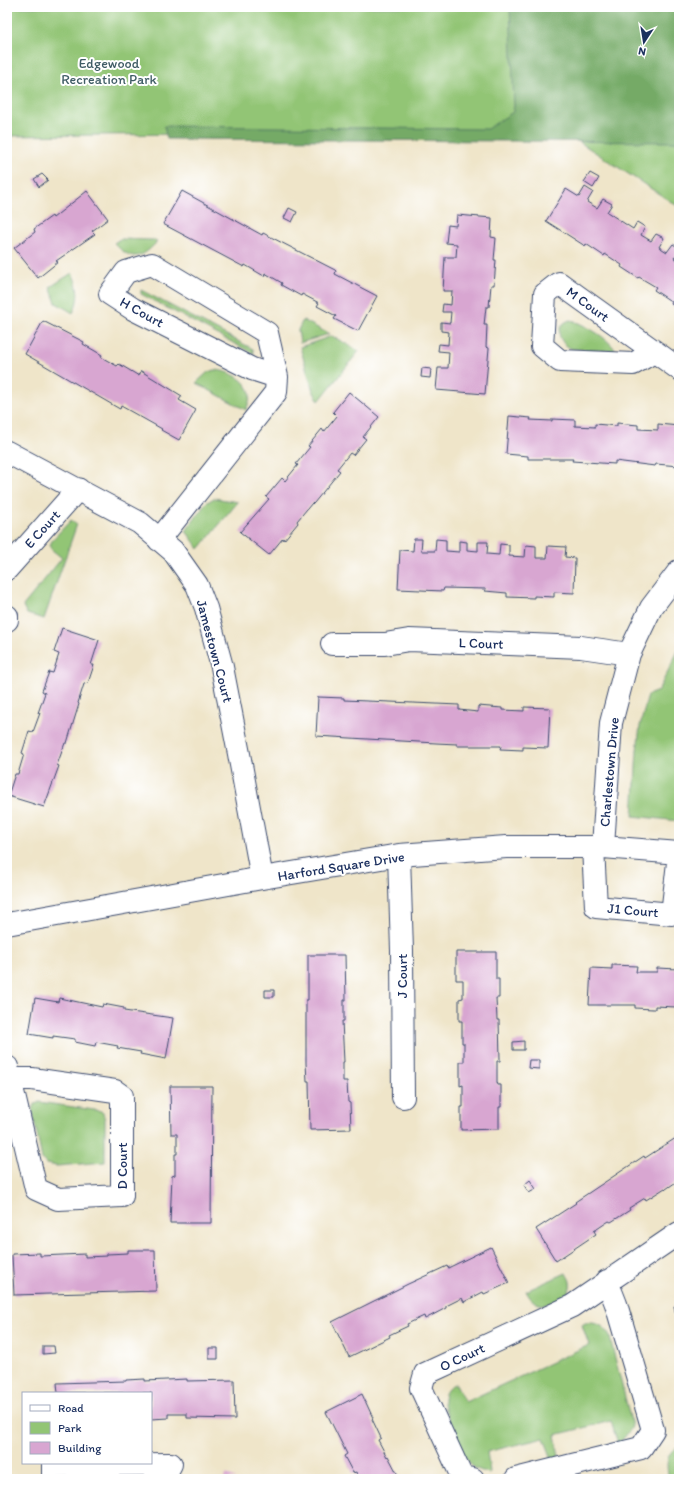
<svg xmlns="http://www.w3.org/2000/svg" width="686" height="1486" viewBox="0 0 686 1486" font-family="Itim,sans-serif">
<rect width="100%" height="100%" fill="#fff"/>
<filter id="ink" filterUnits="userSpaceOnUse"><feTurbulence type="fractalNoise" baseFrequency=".025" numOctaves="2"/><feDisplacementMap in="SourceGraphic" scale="8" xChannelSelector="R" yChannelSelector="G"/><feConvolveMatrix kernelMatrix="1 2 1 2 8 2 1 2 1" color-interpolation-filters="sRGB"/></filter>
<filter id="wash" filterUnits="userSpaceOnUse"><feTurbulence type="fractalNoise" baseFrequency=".012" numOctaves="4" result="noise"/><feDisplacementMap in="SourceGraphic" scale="16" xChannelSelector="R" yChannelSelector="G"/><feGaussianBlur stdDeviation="0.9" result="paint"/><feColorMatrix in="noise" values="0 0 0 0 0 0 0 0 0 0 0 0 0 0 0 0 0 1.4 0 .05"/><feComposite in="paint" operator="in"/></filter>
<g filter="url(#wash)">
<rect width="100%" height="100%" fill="#efe5c9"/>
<path fill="#92c575" stroke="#567a6a" d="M7 7H679V207L561 130 7 136Z
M120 239 154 240 157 242C141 259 132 262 114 243Z
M72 273C79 286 80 299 73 313L56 303 50 287Z
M141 290 253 349 254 354 141 294Z
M303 320 329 334 300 343 298 330Z
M570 320C582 323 609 338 615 350L613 351 572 349C558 343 553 326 570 320Z
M332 336 359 351 319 401 313 391 300 347Z
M214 370C226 370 249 379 250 395 250 400 248 405 246 410L196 383 208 372Z
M214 498 238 502 199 549 186 531 206 503Z
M71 520 77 524 44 619 27 614 23 606 62 558 51 549 50 545 53 539Z
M679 649V821L633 816 637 750 640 726 648 695 658 691Z
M39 1102 101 1111 103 1113 105 1120V1162L57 1166 46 1164 42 1159 32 1109 34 1105Z
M566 1273C567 1276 570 1279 570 1282 573 1297 552 1307 539 1304 533 1302 529 1297 526 1291Z
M585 1323C595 1322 604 1325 609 1334L632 1425 631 1429 618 1445 611 1421 555 1435 559 1456 558 1458 552 1459 544 1438 487 1452 490 1472 489 1473C482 1471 474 1469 469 1463 463 1456 460 1444 456 1435 451 1423 437 1401 448 1389 451 1386 452 1384 456 1384L465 1402 589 1345 582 1325Z
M679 1446V1478L669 1479C666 1466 665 1453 679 1446Z"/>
<path fill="#75aa66" stroke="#486c62" d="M510 7H679V142L167 139 164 126 487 129 513 112 514 106Z"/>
<g id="blocks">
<path fill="#d8a6d1" d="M590 173 599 178 593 188 584 182Z
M42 174 48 180 39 187 34 179Z
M585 187 593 192 587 202 597 208 603 199 612 204 607 212 633 229 637 222 645 227 641 235 651 241 656 234 664 238 659 247 667 252 673 244 679 248V251L674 258 679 261V309L671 304 672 302 654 290 656 287 639 277 638 278 621 267 622 265 605 254 604 256 586 244 585 246 546 221 566 189 579 197Z
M87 191 108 219 92 231 95 234 56 261 58 262 38 278 14 248 35 232 34 229 52 216 53 218Z
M182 191 262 235 263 233 335 270 336 271 335 274 377 296 358 331 334 319 336 316 317 306 319 303 302 294 301 296 281 285 282 283 265 273 264 276 245 265 244 267 163 224Z
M289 208 297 212 292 222 284 218Z
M457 215 492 218 491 237 496 238 494 260H496L494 285H491L489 307H486L484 325H487L486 347 489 348 485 394 436 390 438 368H448L449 352 438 351 439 344 448 345 449 332 441 331V322L450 323 451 312H442L443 304 451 305 452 291H443L445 257H456L457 244 446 243 448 225 456 226Z
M43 321 84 342 83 344 102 355 101 357 117 366 119 364 139 376 141 371 182 396 179 400 196 410 179 440 161 430 162 429 121 406 120 409 118 408 25 354Z
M422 368 431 369 430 378 421 377Z
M349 392 379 417 363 437 366 439 353 455 350 453 337 469 340 471 314 503 313 504 312 503 297 521 298 523 284 540 283 538 269 555 240 532 269 499 266 497 282 478 285 481 298 465 296 464 310 447 308 446 322 429 324 432 337 416 333 412Z
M509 416 531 418 530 420 552 421V419L575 420V426L595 427V424L617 426V423L638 425V429L658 430V424L679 426V466L656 464 655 466 615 461V464L572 461 573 459H528V456L506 454Z
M414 539H422L421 551H435L436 539 446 540V551L459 552V541L467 542V550L478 551V542H488L487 554 499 555 500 544 509 545V556L525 557 526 545 536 546V558H547L548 546 566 547 565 557 575 558 574 593 554 592V597L534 596V598L507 597V593L485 591 486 589 444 588 443 591 398 589 400 550 413 551Z
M62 628 99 640 91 665H94L88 683 84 684 78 703 79 704 67 743H65L57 765 59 766 44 807 8 796 15 774H18L24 754 22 753 29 731 33 732 40 713H38L45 693 42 691 49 672 53 673 59 654 54 652Z
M318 697 344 698V700L459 705V710L478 712V706L502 708V710L524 711V707L550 708 548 748 523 747V750L500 749 501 746H457V744L436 743 316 736Z
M456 952H496V979H499V998H496L497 1020H499L500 1059V1061H497V1082L498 1085H501V1107H499V1129L461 1130V1107H463V1085L460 1086V1062H464V1043H462V1021H459V999L463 998V980H456Z
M308 955H345L346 1000H344V1021H342L344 1062H343V1081H347L348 1102 350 1103 351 1129 310 1130 309 1081H307L306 1063V1000H308Z
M612 965 637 966 636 972H657V968L678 969 676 1007 655 1006V1009H653L635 1008V1005H589L591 968 612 969Z
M265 990H274V997H265Z
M35 998 58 1002 59 998 102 1007 103 1004 124 1008V1011L173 1018 166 1059 140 1054 141 1052 117 1048 118 1046 96 1042 95 1046 75 1042V1039L53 1036V1038L29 1034Z
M524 1041V1050H513V1042Z
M529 1060H539V1069L528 1068Z
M170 1086H212L211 1223H170L172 1176 175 1175V1154H177V1134H171Z
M679 1136V1180L666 1189 665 1188 646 1200 645 1198 629 1208 630 1210 611 1222 609 1221 594 1231 596 1234 556 1261 536 1229 576 1203 575 1202 644 1156 645 1158Z
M530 1180 536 1189 529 1193 524 1185Z
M491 1247 509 1283 484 1294 483 1292 464 1302 462 1298 446 1306V1308L425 1319 424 1316 407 1324 408 1326 389 1335 390 1337 349 1357 332 1322 408 1284 447 1266 448 1268Z
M128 1250H155L156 1291 14 1295 12 1254 40 1253V1256L85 1254V1257L107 1256V1254L128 1253Z
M679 1305V1326H678L674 1306Z
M43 1346H54L55 1353 43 1354Z
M209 1348H218V1359H209Z
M145 1379V1381L187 1379V1381L234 1380 235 1419 187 1418V1414H168V1418L151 1419V1393H58L57 1383 126 1381V1380Z
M362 1394 373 1418 372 1419 381 1438 378 1440 387 1457 388 1456 398 1475 394 1476 396 1479H359L356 1472 353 1473 344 1456 347 1454 326 1412Z
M227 1474 228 1475 236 1479H224Z"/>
</g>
</g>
<g filter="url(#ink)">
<use href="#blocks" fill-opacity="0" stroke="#3b4a6e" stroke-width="1"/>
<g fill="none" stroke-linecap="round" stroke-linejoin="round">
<g stroke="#3b4a6e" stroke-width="24">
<path id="minor" d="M654 352 633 364 560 361 542 346 545 294 559 283 679 369
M7 452 140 523 173 551 197 585 206 608 222 667 239 754 262 878
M159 540 276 392 277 377 267 333 152 264 126 272 110 294 133 309 252 369 277 377
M7 569 78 489
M7 616V620
M332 644H385L409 640 581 647 629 654
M593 847 596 907 672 914 679 854
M603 847 611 723 629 654 651 608 679 571
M399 855 402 951 403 1097
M7 924 262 878 399 855 506 847H603L679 853
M7 1067 10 1079 36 1189 58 1199 122 1196V1096L115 1091 32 1079H10
M53 1479V1465L171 1464 163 1479
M473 1479 462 1477 421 1388 425 1374 572 1306 679 1233
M516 1479 641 1448 653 1430 616 1304 607 1281"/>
</g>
<use href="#minor" stroke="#fff" stroke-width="22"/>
</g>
</g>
<g text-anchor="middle" stroke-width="4" stroke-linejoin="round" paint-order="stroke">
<g font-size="14" fill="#3f5c65" stroke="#fff">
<text x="109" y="68">Edgewood<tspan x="109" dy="16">Recreation Park</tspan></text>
</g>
<g font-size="14" fill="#1b2f5e" stroke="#fff">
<text transform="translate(588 304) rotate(36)" y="5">M Court</text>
<text transform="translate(142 312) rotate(29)" y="5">H Court</text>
<text transform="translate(42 529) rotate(-48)" y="5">E Court</text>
<text transform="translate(481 643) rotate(2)" y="5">L Court</text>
<text transform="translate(215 651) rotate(75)" y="5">Jamestown Court</text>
<text transform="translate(609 772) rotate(-85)" y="5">Charlestown Drive</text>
<text transform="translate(341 866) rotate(-9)" y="5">Harford Square Drive</text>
<text transform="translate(633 910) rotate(5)" y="5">J1 Court</text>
<text transform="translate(402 976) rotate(-90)" y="5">J Court</text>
<text transform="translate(122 1166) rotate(-90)" y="5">D Court</text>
<text transform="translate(462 1357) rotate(-25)" y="5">O Court</text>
</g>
</g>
<rect width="686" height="1486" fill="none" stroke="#fff" stroke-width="24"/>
<rect x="22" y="1392" width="130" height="72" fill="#ffffff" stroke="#a4acbf"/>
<rect x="30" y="1405" width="20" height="6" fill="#ffffff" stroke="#a4acbf"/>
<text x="58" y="1412" font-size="12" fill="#1b2f5e">Road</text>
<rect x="30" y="1422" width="20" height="12" fill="#92c575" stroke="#a4acbf"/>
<text x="58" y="1432" font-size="12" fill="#1b2f5e">Park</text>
<rect x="30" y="1442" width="20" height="12" fill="#d8a6d1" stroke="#a4acbf"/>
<text x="58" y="1452" font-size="12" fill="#1b2f5e">Building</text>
<g transform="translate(644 42) rotate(192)" stroke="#ffffff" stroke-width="3" paint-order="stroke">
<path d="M0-3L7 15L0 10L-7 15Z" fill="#1b2f5e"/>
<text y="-6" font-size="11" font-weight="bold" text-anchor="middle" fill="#1b2f5e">N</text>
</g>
</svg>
